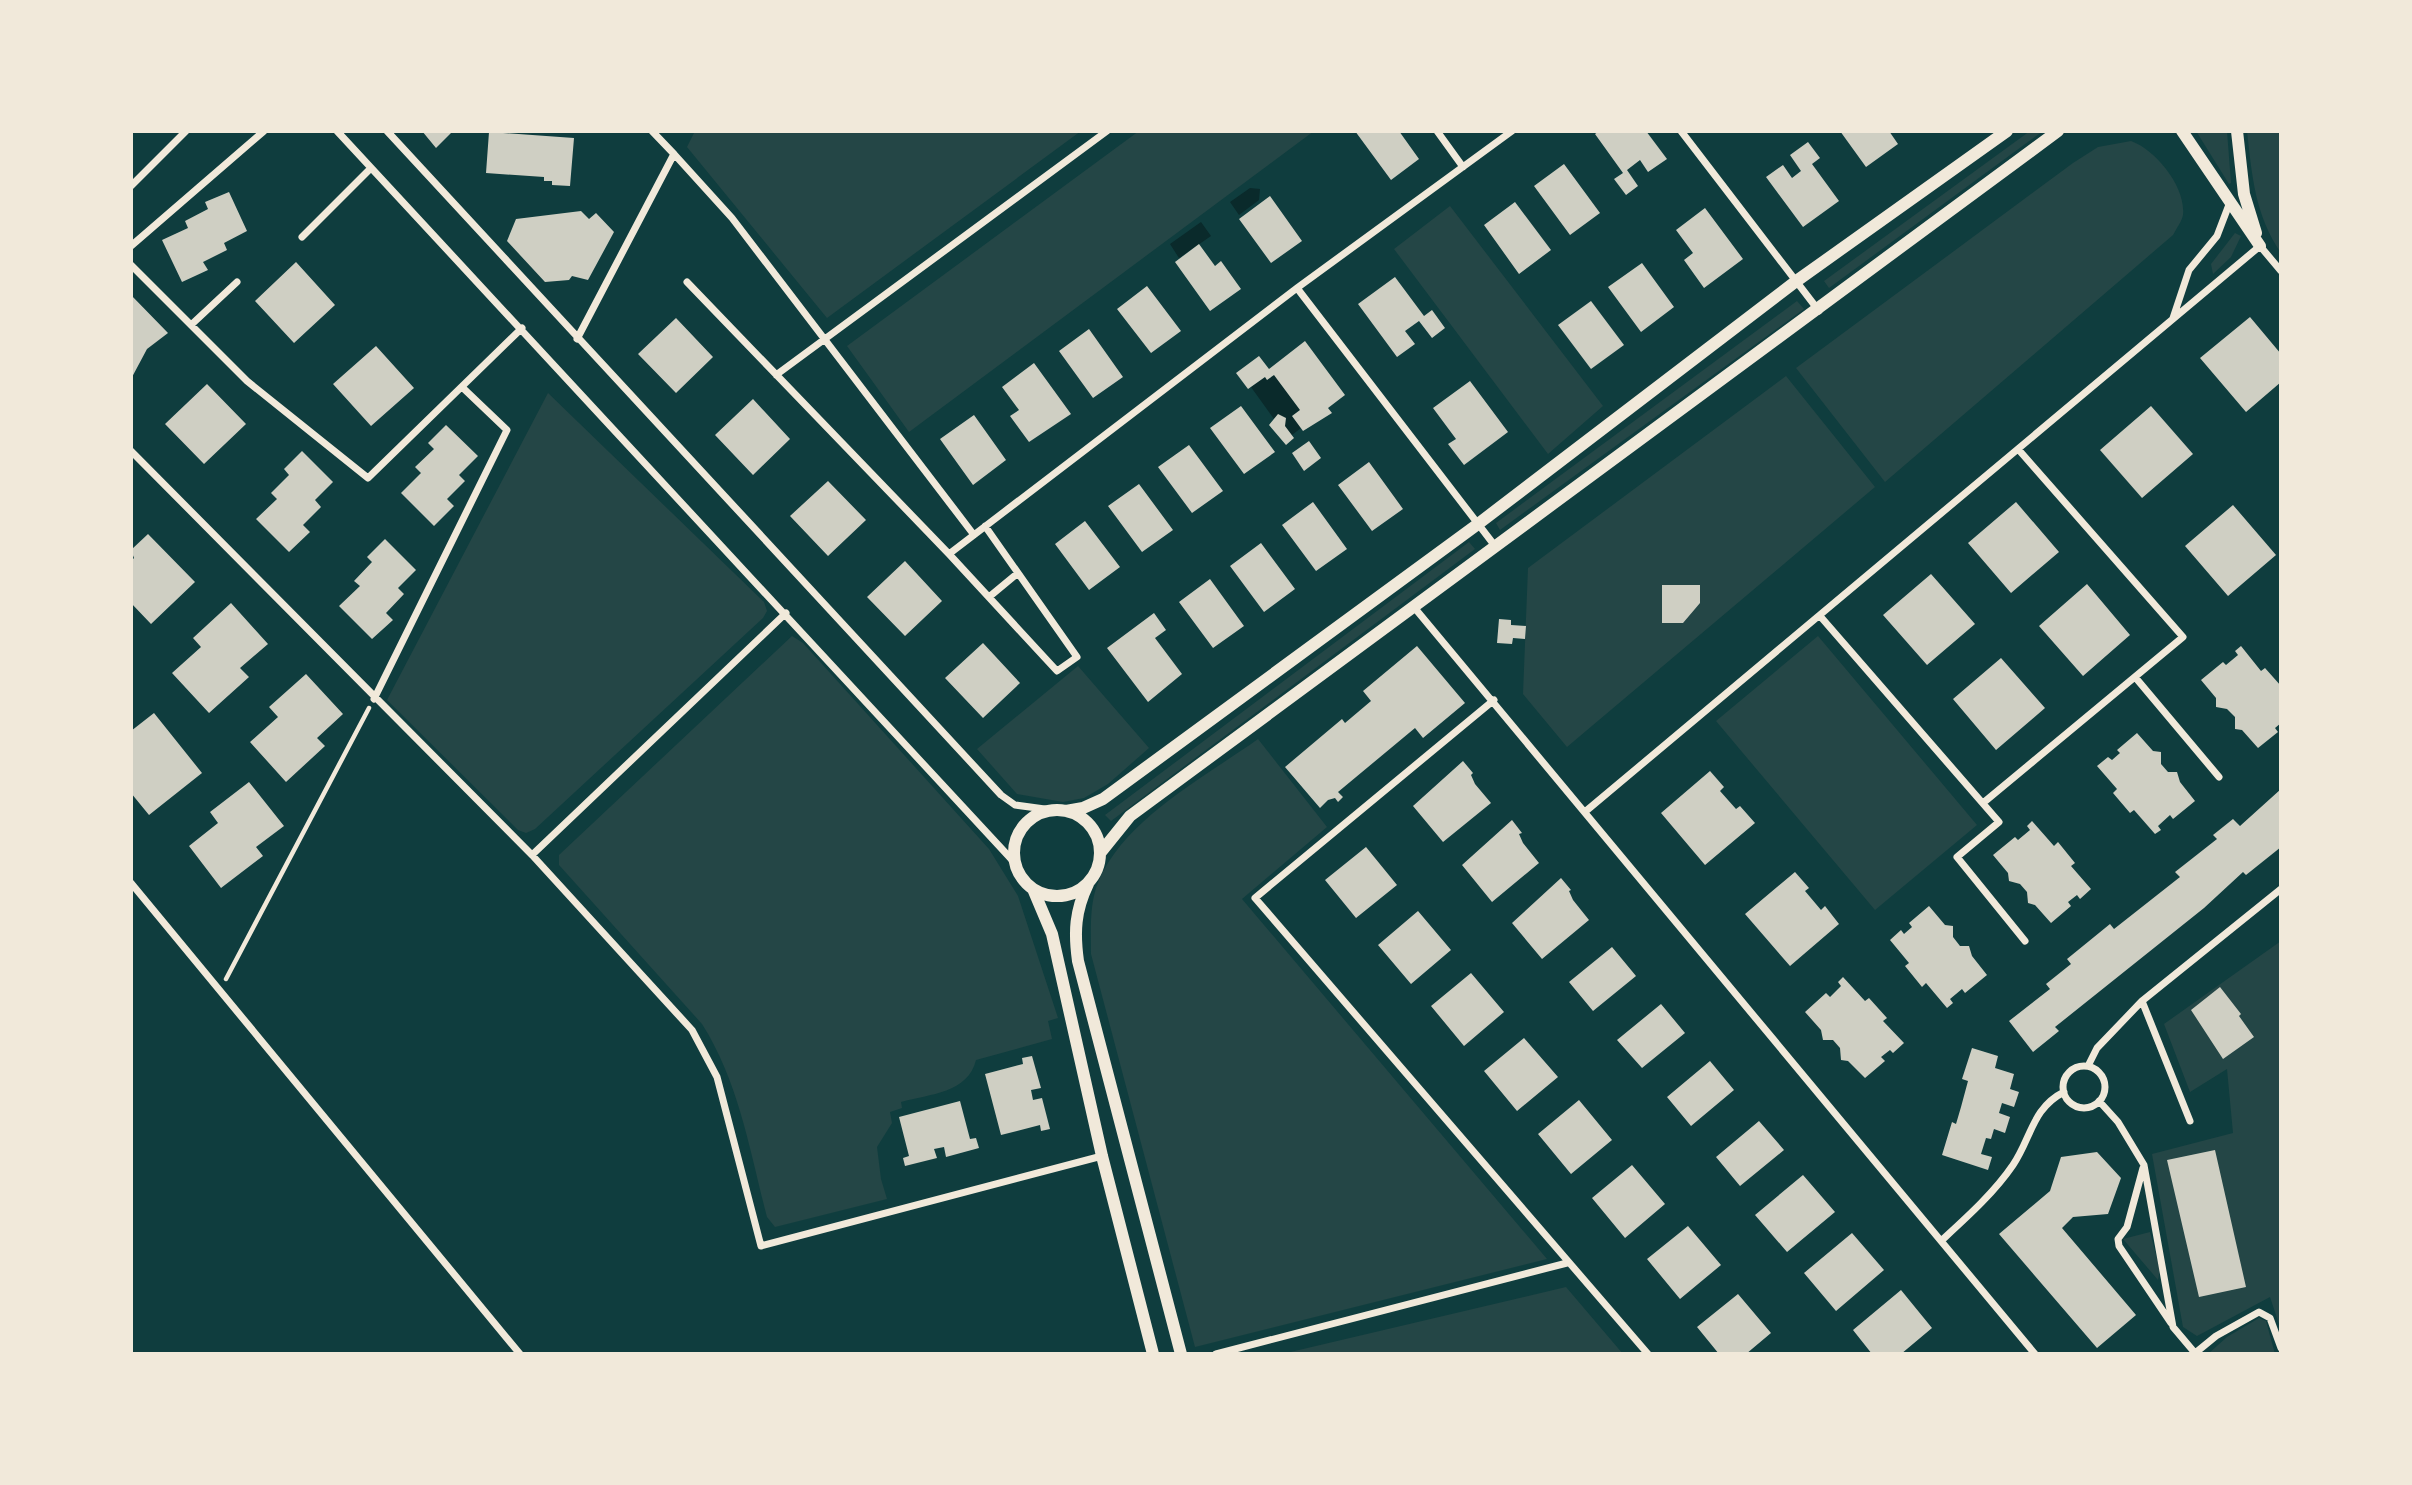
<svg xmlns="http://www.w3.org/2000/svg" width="2412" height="1485" viewBox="0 0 2412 1485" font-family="'Fira Sans Condensed',sans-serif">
<rect width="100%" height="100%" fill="#0f3d3e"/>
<path fill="#244646" d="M695 131H1081L827 318 687 147Z
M1139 131H1314L909 432 847 346Z
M2030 131H2043L1829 288 1824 281Z
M2196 131H2227L2231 183 2229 184Z
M2247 131H2281V253C2255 215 2252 176 2247 131Z
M2131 141C2156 150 2186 187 2183 215 2182 221 2176 229 2173 235L1885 482 1796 368 2073 163 2098 147Z
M1450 206 1603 406 1548 454 1394 249Z
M2235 233 2241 236 2231 257 2213 274 2211 264Z
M1797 301 1804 309 1500 530 1496 523Z
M1786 376 1875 487 1567 747 1523 694 1528 568Z
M548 393 764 602 767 611 763 618 535 829 526 833 518 830 387 700Z
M1469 542 1475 549 1111 821 1105 815Z
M792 636 803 643 989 849 1018 896 1058 1018 1048 1021 1052 1039 976 1060C968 1093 930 1094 901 1102L902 1108 890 1112 892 1123 877 1147 881 1179 887 1199 775 1227 767 1217C750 1152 739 1082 702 1024L559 865V855Z
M1818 636 1977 825 1875 910 1716 721Z
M1078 666 1149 748 1108 784 1084 798 1063 802 1017 794 977 749Z
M1258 739 1327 827 1242 899 1547 1259 1195 1347 1091 954C1091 930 1089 903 1099 880 1126 818 1205 777 1258 739Z
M2281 941V1330L2270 1297 2197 1336 2183 1327 2152 1154 2233 1133 2227 1069 2190 1092 2164 1024Z
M2150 1232 2160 1270 2158 1280 2123 1239Z
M1566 1287 1623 1354H1282Z
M2259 1318 2266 1321 2275 1354H2208L2227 1337Z"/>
<path fill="#0a2a2b" d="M1250 188 1260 189 1259 200 1239 215 1230 202Z
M1201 222 1211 236 1179 258 1170 244Z
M1274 375 1300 410 1292 416 1301 428 1292 435 1274 419 1251 387 1265 377 1267 380Z"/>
<path fill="#cfcfc3" d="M422 131H453L436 148Z
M1355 131H1399L1419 159 1391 180Z
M1599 131H1646L1667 159 1648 172 1640 160 1627 170 1638 186 1626 195 1614 179 1623 173 1595 134Z
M1840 131H1889L1898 144 1866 167Z
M489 132 574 138 570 186 552 185V181H544V177L486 173Z
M1808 142 1820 158 1812 164 1839 201 1803 227 1766 177 1783 165 1792 178 1801 171 1790 155Z
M1564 164 1600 213 1570 235 1534 186Z
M229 192 247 231 224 243 227 250 203 262 208 270 182 282 162 240 188 228 185 221 208 209 205 202Z
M1270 196 1302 241 1271 263 1239 219Z
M1515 202 1551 250 1519 274 1484 225Z
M1705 208 1743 259 1704 288 1684 260 1693 253 1676 230Z
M581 211 589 219 596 213 614 232 588 280 572 276 569 280 545 282 507 241 516 219Z
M1199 244 1215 266 1221 261 1241 289 1210 311 1175 262Z
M296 262 335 305 294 343 255 301Z
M1642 263 1674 307 1641 332 1608 287Z
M1395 277 1424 316 1432 310 1445 328 1432 338 1419 321 1405 331 1415 344 1397 357 1358 304Z
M1147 286 1181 331 1151 353 1117 309Z
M131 295 168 333 147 349 131 379Z
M1591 301 1624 345 1591 369 1558 325Z
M2250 317 2281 354V382L2246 412 2200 358Z
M676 318 713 357 676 393 638 354Z
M1089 329 1123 377 1093 398 1059 351Z
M1305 341 1345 395 1328 408 1332 413 1303 431 1292 416 1300 410 1274 375 1267 380 1265 377 1248 389 1236 373 1259 356 1269 369Z
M376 346 414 388 371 426 333 384Z
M1034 363 1071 414 1029 442 1010 416 1019 410 1002 387Z
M1470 381 1508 432 1464 465 1448 444 1456 439 1433 408Z
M207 384 246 424 204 464 165 424Z
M753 399 790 439 753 475 715 435Z
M1241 406 1275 452 1244 474 1210 428Z
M2151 406 2193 454 2142 498 2100 450Z
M1278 414 1286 418 1285 426 1294 438 1286 445 1269 425Z
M974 415 1006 460 973 485 940 439Z
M446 425 478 456 459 475 465 481 447 499 454 506 434 526 401 493 421 473 415 467 434 449 428 443Z
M1309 441 1321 458 1304 471 1292 453Z
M1189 445 1223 491 1192 513 1158 467Z
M302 451 333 482 315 500 321 507 303 525 310 532 289 552 256 519 277 499 271 493 289 475 284 469Z
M1369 462 1403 509 1372 531 1338 485Z
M828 481 866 520 828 556 790 516Z
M1139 484 1173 530 1142 552 1108 506Z
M1313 502 1347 549 1316 571 1282 525Z
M2016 502 2059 552 2011 593 1968 543Z
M2233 505 2276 555 2228 596 2185 546Z
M1085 521 1120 567 1089 590 1055 544Z
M148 534 195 582 151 624 131 603V561L134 558 131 550Z
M385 539 416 570 398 588 404 594 386 613 393 620 372 639 339 606 360 586 354 581 372 562 367 557Z
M1261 543 1295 589 1264 612 1230 566Z
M905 561 942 601 905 636 867 597Z
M1931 574 1975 624 1927 665 1883 615Z
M1210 579 1244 626 1213 648 1179 602Z
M2087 584 2130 635 2083 676 2039 626Z
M1662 585H1700V603L1683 623H1662Z
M231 603 268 644 240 668 249 677 209 713 172 673 201 647 193 638Z
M1154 613 1166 630 1155 638 1182 674 1148 702 1107 648Z
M1499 619 1511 620V625L1526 626 1525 639 1513 638 1512 644 1497 643Z
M983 643 1020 683 983 718 945 678Z
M1417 646 1465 703 1423 738 1415 728 1338 792 1343 797 1338 802 1335 798 1328 800 1320 808 1285 767 1342 719 1345 723 1371 701 1363 691Z
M2241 646 2261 671 2265 668 2281 686V723L2275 728 2278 732 2258 748 2242 730 2235 729V717L2227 709 2216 707V698L2201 680 2223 662 2226 665 2238 655 2235 651Z
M2001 658 2045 708 1996 750 1953 699Z
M306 674 343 714 317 738 325 746 286 782 250 742 278 717 269 707Z
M154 713 202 773 149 815 131 793V731Z
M2137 733 2153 751 2161 752V764L2168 772H2177L2180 782 2195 801 2173 819 2170 815 2158 826 2161 830 2155 834 2134 810 2130 813 2113 793 2117 789 2097 766 2108 757 2112 760 2120 753 2117 750Z
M1463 761 1473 773 1471 775 1475 784 1491 803 1443 842 1413 806Z
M1710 771 1724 787 1720 791 1736 809 1740 806 1755 823 1705 865 1661 813Z
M249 782 284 826 256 847 263 856 221 888 189 846 218 823 210 812Z
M2281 789V847L2246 875 2243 872 2204 908 2055 1027 2059 1031 2033 1052 2009 1021 2050 989 2046 984 2071 964 2067 959 2110 924 2114 929 2180 877 2175 872 2217 839 2213 835 2233 819 2240 826Z
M1512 820 1522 833 1519 834 1523 843 1539 863 1492 902 1462 865Z
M2032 821 2054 846 2058 842 2075 863 2071 866 2091 889 2080 899 2077 895 2068 902 2071 906 2051 923 2035 905 2028 903 2027 892 2020 884 2009 881 2008 873 1993 855 2015 837 2018 840 2030 830 2027 826Z
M1366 847 1397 885 1356 918 1325 880Z
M1795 872 1809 888 1805 891 1821 910 1825 906 1839 924 1790 966 1745 914Z
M1561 878 1571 890 1569 891 1573 900 1589 920 1542 959 1512 923Z
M1929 906 1945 925 1953 926V937L1960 946H1969L1972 956 1987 975 1965 993 1962 989 1950 999 1953 1003 1947 1008 1926 983 1922 987 1905 966 1909 963 1890 940 1901 930 1904 934 1912 927 1909 923Z
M1418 911 1451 950 1411 984 1378 945Z
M1612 947 1636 976 1593 1011 1569 982Z
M1471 973 1504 1012 1464 1046 1431 1006Z
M1843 977 1865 1001 1869 998 1887 1018 1883 1021 1904 1043 1893 1053 1890 1050 1881 1057 1885 1061 1865 1078 1848 1061 1841 1060 1840 1048 1833 1040H1823L1821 1030 1805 1012 1826 993 1830 997 1841 986 1838 982Z
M2220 987 2241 1014 2239 1016 2254 1037 2223 1059 2191 1010Z
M1661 1004 1685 1033 1642 1068 1617 1040Z
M1524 1038 1558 1077 1517 1111 1484 1071Z
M1972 1048 1998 1056 1995 1068 2014 1074 2010 1089 2019 1092 2014 1107 2002 1103 1999 1113 2010 1117 2005 1133 1994 1129 1991 1139 1986 1138 1981 1154 1992 1157 1988 1170 1942 1155 1952 1122 1956 1124 1961 1107 1968 1081 1962 1079Z
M1032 1056 1041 1088 1031 1090 1033 1100 1042 1098 1050 1129 1041 1131 1040 1125 1001 1135 985 1074 1023 1064 1022 1058Z
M1710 1061 1734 1090 1691 1126 1667 1097Z
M1579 1100 1612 1140 1571 1174 1538 1134Z
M960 1101 970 1139 976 1138 979 1148 946 1157 944 1147 934 1149 937 1158 905 1166 903 1158 909 1156 899 1117Z
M1759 1121 1784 1150 1740 1186 1716 1157Z
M2215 1150 2246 1287 2199 1297 2167 1160Z
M2097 1152 2121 1178 2108 1214 2073 1217 2062 1228 2136 1315 2097 1348 1999 1234 2050 1191 2061 1157Z
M1632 1165 1665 1204 1625 1238 1592 1198Z
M1803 1175 1835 1212 1787 1252 1755 1215Z
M1688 1226 1721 1265 1680 1299 1647 1259Z
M1852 1233 1884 1270 1836 1311 1804 1273Z
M1901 1290 1932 1328 1901 1354H1872L1853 1330Z
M1738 1294 1771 1333 1746 1354H1719L1697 1327Z"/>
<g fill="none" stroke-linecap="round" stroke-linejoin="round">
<path stroke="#f1e9da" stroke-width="4.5" d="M226 979 369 708"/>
<path stroke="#f1e9da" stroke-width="7" d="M337 131 1014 862
M387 131 1001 795 1015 805 1052 810
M1437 131 1463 167
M1681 131 1819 311
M674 154 732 218 974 535
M131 186 186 131
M302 237 371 168
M131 246 264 131
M131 265 247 381 368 478 522 328
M687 282 949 554 1057 671 1077 657 985 526
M1297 288 1495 546
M2173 318 2189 270 2217 236 2230 202
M191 325 237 282
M577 339 674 154 652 131
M776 375 1107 131
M131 451 532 855 692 1030 717 1077 761 1246 1102 1156
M949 554 1297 288 1512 131
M989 597 1018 573
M1413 606 2035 1354
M1820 616 1999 822 1957 857 2025 941
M2135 677 2219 777
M374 699 507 430 463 388
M1494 700 1255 898 1648 1354
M1983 803 2183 637 2018 449
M1586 811 2260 246 2281 271
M532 855 786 613
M131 883 520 1354
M2088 1066 2097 1048 2142 1001
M2063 1087a21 21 0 1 1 42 0a21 21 0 1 1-42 0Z
M2099 1101 2118 1122 2144 1165 2173 1327 2195 1353
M2190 1121 2142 1001 2281 889
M2143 1168 2127 1227 2118 1239 2119 1246 2171 1323
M1942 1240C1966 1218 1994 1193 2013 1165 2031 1139 2032 1108 2064 1092
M1216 1354 1567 1263
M2194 1354 2216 1336 2259 1312 2270 1318 2281 1348"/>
<path stroke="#f1e9da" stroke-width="12" d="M2182 131 2260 246
M2237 131 2244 194 2256 233
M1014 853a43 43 0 1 1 86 0a43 43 0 1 1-86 0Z
M1066 811 1083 808 1103 799 1478 524 1795 282 2007 131
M1101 852 1130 816 2058 131
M1088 884C1075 911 1074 932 1078 961L1181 1354
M1033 889 1052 934 1102 1156 1153 1354"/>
</g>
<rect width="2412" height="1485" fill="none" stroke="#f1e9da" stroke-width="266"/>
</svg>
